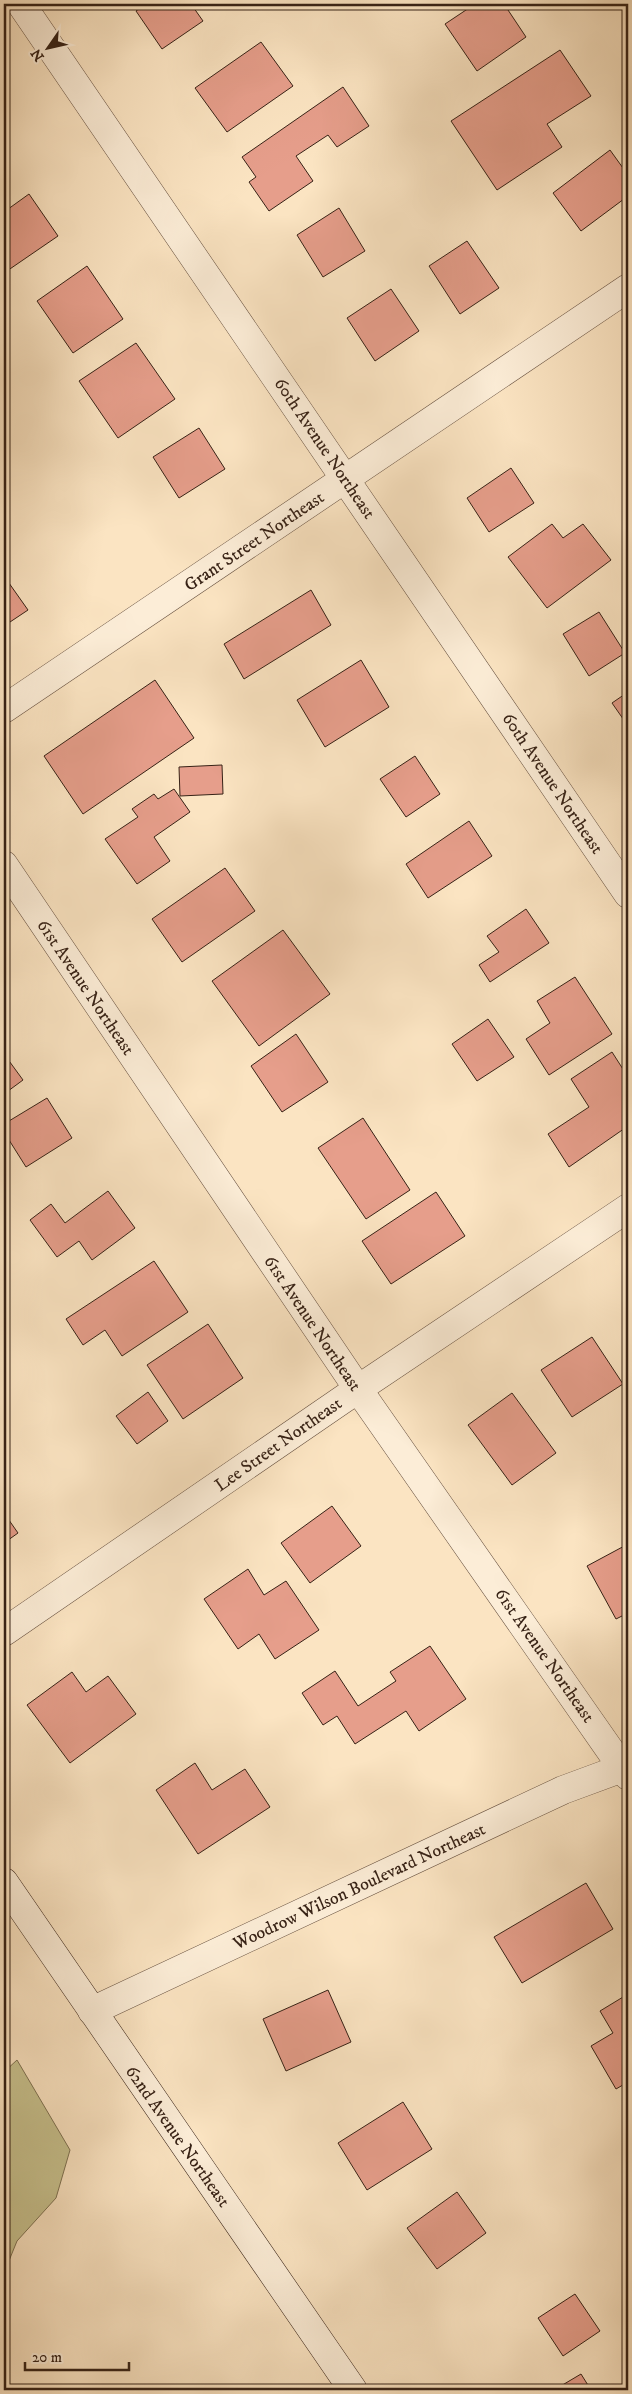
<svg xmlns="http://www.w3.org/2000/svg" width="632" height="2394" viewBox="0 0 632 2394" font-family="'IM FELL DW Pica',serif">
<rect width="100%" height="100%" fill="#fbe4c2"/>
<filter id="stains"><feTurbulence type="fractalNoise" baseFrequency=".004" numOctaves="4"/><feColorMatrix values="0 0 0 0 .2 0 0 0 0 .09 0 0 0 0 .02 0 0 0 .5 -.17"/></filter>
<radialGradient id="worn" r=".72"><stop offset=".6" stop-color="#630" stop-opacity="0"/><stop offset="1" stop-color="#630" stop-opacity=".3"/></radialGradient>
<path fill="#c7c18e" stroke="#7f7252" d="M17 2060 70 2150 56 2198 17 2241 4 2273V2072Z"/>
<path fill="#e69e8b" stroke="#372216" d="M146 4H191L203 21 162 49 136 11Z
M475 4H504L526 37 477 71 445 24Z
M261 42 293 86 227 132 195 88Z
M560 50 591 96 547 124 562 147 497 190 451 121Z
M343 87 369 126 337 147 328 135 296 156 313 181 269 211 249 182 256 177 242 157Z
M610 150 628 175V196L581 231 553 193Z
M29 194 58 236 4 273V212Z
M339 208 365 251 323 277 297 235Z
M467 241 499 288 460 314 429 266Z
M87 266 123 319 73 353 37 301Z
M391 289 419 331 375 361 347 318Z
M136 343 175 399 118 438 79 381Z
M199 428 225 469 179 498 153 457Z
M511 468 534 503 489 532 467 498Z
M552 524 563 538 583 524 611 560 547 608 508 557Z
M4 576 28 610 4 626Z
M311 590 331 625 244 679 224 644Z
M599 612 625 653 589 676 563 634Z
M361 660 389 707 325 747 297 700Z
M155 680 194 738 83 814 44 756Z
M628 692V726L612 703Z
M415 756 440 794 406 817 380 779Z
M222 765 223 794 180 796 179 767Z
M174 789 190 812 154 837 170 861 137 884 105 839 138 817 132 809 154 794 158 799Z
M469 821 492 856 428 898 406 864Z
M225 868 255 911 182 962 152 919Z
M526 909 549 943 490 982 479 965 499 952 487 936Z
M283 930 330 994 259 1046 212 981Z
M575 977 612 1034 549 1075 526 1039 550 1023 537 1001Z
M488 1019 514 1057 477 1081 452 1044Z
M296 1034 328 1082 282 1112 251 1066Z
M612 1052 628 1077V1126L569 1167 548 1134 589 1107 571 1079Z
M4 1054 23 1080 4 1094Z
M47 1098 72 1138 26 1167 4 1132V1124Z
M363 1118 410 1190 366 1219 318 1148Z
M108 1191 135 1228 92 1260 79 1241 57 1257 30 1220 51 1204 65 1223Z
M436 1192 465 1236 391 1284 362 1241Z
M154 1261 188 1312 122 1356 105 1330 83 1345 66 1319Z
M208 1324 243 1378 183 1419 147 1365Z
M592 1337 623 1384 572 1417 541 1370Z
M148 1392 168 1421 137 1444 116 1416Z
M512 1393 556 1453 512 1485 468 1425Z
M332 1506 361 1546 310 1583 281 1543Z
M4 1513 18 1533 4 1543Z
M628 1544V1613L616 1619 587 1566Z
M248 1569 264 1595 286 1581 319 1630 275 1659 259 1634 238 1649 204 1599Z
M430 1646 466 1699 419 1731 406 1711 355 1744 337 1716 323 1725 302 1693 335 1671 358 1706 396 1681 390 1672Z
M72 1672 86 1692 108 1676 136 1714 70 1763 27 1705Z
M195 1763 212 1790 245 1769 270 1807 198 1854 156 1790Z
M586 1883 613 1929 522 1983 494 1937Z
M328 1990 351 2042 286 2071 263 2019Z
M628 1994V2082L616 2089 591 2046 613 2033 600 2011Z
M403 2102 432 2149 367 2190 338 2143Z
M457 2192 486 2233 437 2269 407 2228Z
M575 2294 600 2331 563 2356 538 2318Z
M581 2374 591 2390H554Z"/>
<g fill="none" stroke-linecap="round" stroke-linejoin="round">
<g stroke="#685241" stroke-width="29">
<path id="street" d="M21 4 628 894
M4 709 628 288
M4 865 358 1389 628 1776
M4 1632 358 1389 628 1208
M92 2011 563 1790 628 1766"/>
</g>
<g stroke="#372216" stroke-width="29">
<path id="secondary" d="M4 1882 353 2390"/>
</g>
<use href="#street" stroke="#fcedd7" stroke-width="28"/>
<use href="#secondary" stroke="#fcedd7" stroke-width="28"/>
</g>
<g text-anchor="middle" stroke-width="4.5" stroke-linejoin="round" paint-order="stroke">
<g font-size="18" fill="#372216" stroke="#fcedd7">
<text transform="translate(325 448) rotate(56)" y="6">60th Avenue Northeast</text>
<text transform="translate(254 541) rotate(-34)" y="6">Grant Street Northeast</text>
<text transform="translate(553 783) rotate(56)" y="6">60th Avenue Northeast</text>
<text transform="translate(86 987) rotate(56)" y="6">61st Avenue Northeast</text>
<text transform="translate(313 1323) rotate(56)" y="6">61st Avenue Northeast</text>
<text transform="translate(278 1444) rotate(-35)" y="6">Lee Street Northeast</text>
<text transform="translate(545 1655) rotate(55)" y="6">61st Avenue Northeast</text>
<text transform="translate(359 1886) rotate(-25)" y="6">Woodrow Wilson Boulevard Northeast</text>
<text transform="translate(178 2136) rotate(55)" y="6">62nd Avenue Northeast</text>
</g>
</g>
<rect width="632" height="2394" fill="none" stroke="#fbe4c2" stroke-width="20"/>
<rect x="5" y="5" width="622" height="2384" fill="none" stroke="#372216" stroke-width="2.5"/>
<rect x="10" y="10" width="612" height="2374" fill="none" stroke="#372216"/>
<g transform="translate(48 48) rotate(236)" stroke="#fcedd7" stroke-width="4" paint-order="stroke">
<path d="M0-4L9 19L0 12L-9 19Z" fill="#372216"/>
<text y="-8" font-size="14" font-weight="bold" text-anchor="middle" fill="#372216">N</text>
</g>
<path d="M25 2362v8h104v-8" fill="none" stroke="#372216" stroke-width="2.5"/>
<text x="32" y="2362" font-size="15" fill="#372216" stroke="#fcedd7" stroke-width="4" paint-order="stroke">20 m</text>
<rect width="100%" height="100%" filter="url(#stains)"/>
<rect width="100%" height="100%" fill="url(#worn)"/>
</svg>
